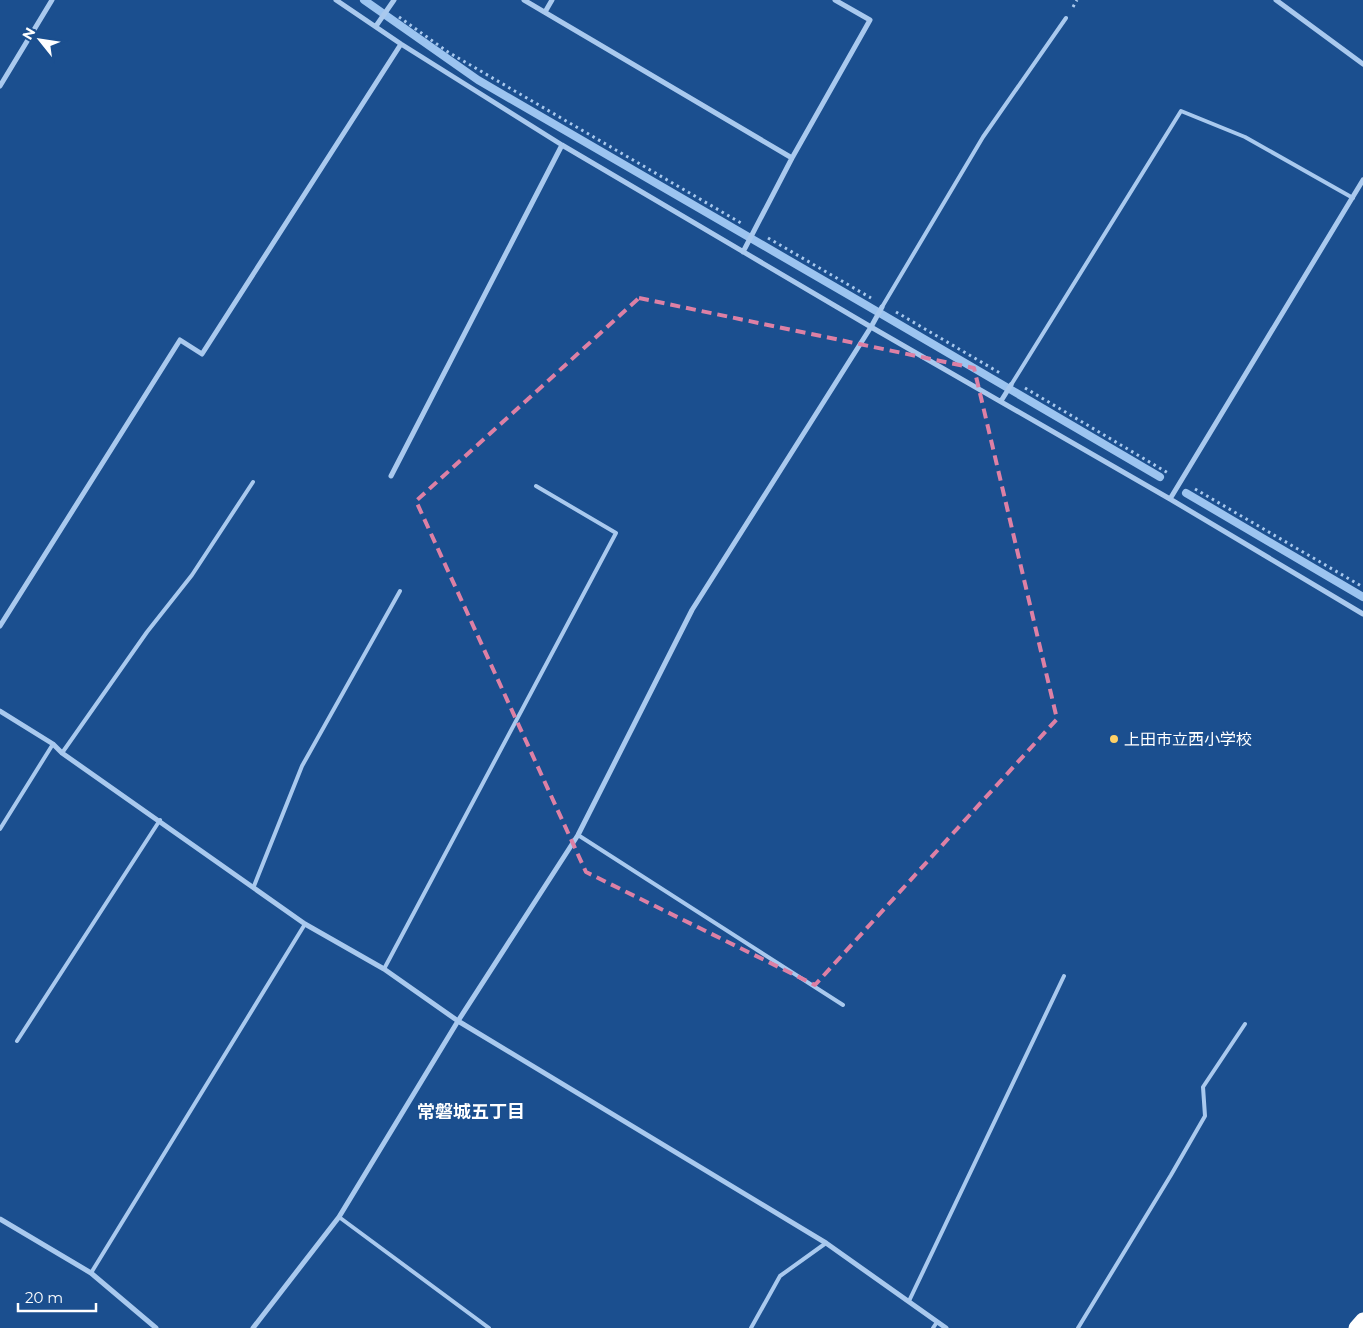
<svg xmlns="http://www.w3.org/2000/svg" width="1363" height="1328" viewBox="0 0 1363 1328" font-family="Montserrat,'Noto Sans JP',sans-serif">
<rect width="100%" height="100%" fill="#1b4f8f"/>
<g fill="none" stroke-linecap="round" stroke-linejoin="round">
<path stroke="#9cc4f0" stroke-width="8" d="M364 0 478 80 866 305 1160 477
M1186 493 1363 597"/>
<path stroke="#a9c9ee" stroke-width="3" stroke-dasharray="2.5 4" stroke-linecap="butt" d="M1073 7 1077 0
M399 17 448 52 741 223
M768 238 871 298
M896 312 1000 373
M1025 388 1168 473
M1195 489 1363 587"/>
<path stroke="#a9c9ee" stroke-width="4" d="M882 307 983 137 1066 18
M1011 385 1181 111 1245 137 1353 198
M62 753 147 632 192 575 253 482
M0 829 53 744
M578 835 843 1005
M254 886 302 766 400 591
M384 969 616 533 536 486
M17 1041 160 820
M339 1217 489 1328
M91 1273 305 924
M909 1301 1064 976
M751 1328 780 1276 826 1243
M933 1328 937 1322
M1078 1328 1171 1175 1205 1116 1203 1087 1245 1024"/>
<path stroke="#a9c9ee" stroke-width="5" d="M336 0 401 44 562 145 871 327 1170 499 1363 614
M524 0 792 158
M1276 0 1363 64
M545 12 552 0
M376 26 394 0
M0 86 52 0
M743 252 792 158 870 20 835 0
M1001 401 1011 385
M391 476 562 145
M1170 499 1363 180
M0 626 180 340 202 354 401 44
M0 711 53 744 62 753 305 924 384 969 458 1021 826 1243 946 1328
M0 1219 91 1273 156 1328
M253 1328 339 1217 458 1021 578 835 692 610 871 327 882 307"/>
<path stroke="#fff" stroke-width="15" d="M1356 1328 1363 1320"/>
</g>
<path fill="none" stroke="#dd80a5" stroke-width="4" stroke-dasharray="10 6" stroke-linejoin="round" d="M639 298 974 368 1057 719 815 985 586 872 416 501Z"/>
<circle fill="#ffd166" stroke="#1b4f8f" stroke-width="2" cx="1114" cy="739" r="5"/>
<g text-anchor="middle" stroke-width="4" stroke-linejoin="round" paint-order="stroke">
<g font-size="16" fill="#fff" stroke="#1b4f8f" text-anchor="start">
<text x="1124" y="745">上田市立西小学校</text>
</g>
<g font-size="18" font-weight="bold" fill="#fff" stroke="#1b4f8f">
<text x="471" y="1118">常磐城五丁目</text>
</g>
</g>
<g transform="translate(40 40) rotate(300)" stroke="#1b4f8f" stroke-width="4" paint-order="stroke">
<path d="M0-4L9 19L0 12L-9 19Z" fill="#ffffff"/>
<text y="-8" font-size="14" font-weight="bold" text-anchor="middle" fill="#ffffff">N</text>
</g>
<path d="M18 1303v8h78v-8" fill="none" stroke="#ffffff" stroke-width="2.5"/>
<text x="25" y="1303" font-size="15" fill="#ffffff" stroke="#1b4f8f" stroke-width="4" paint-order="stroke">20 m</text>
</svg>
